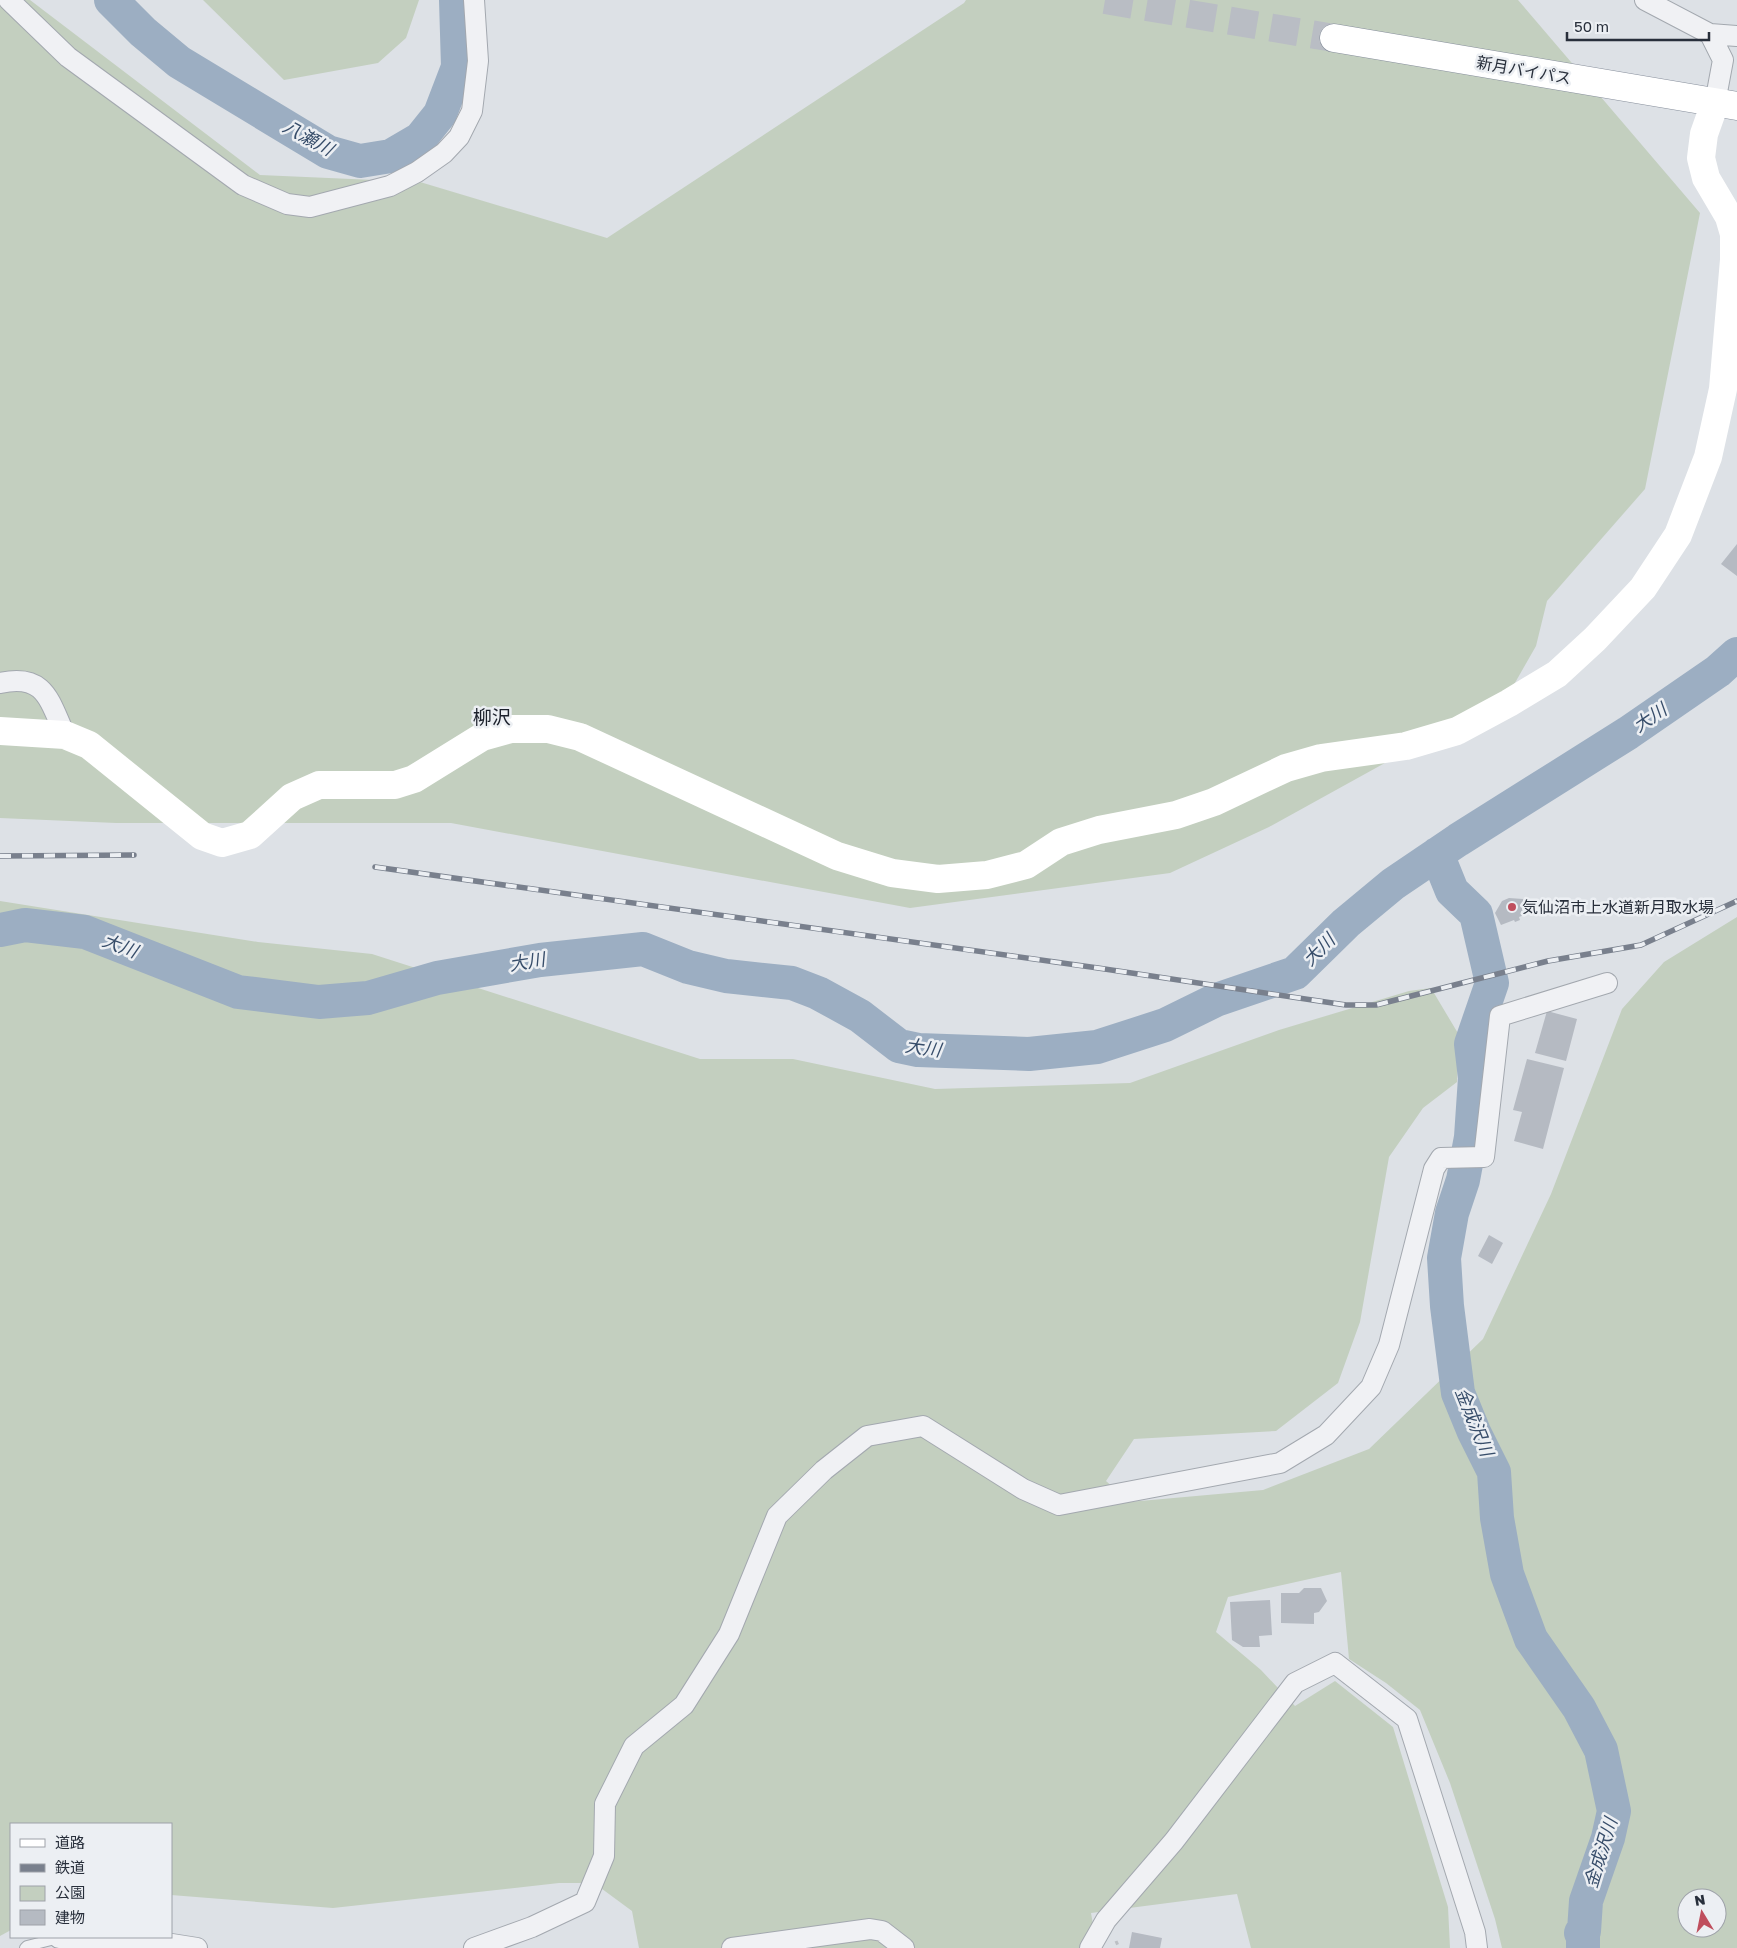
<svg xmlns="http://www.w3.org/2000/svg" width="1737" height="1948" viewBox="0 0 1737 1948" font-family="'Golos Text','Noto Sans JP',sans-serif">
<rect width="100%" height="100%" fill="#dde1e6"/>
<path fill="#c3cfbf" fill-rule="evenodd" d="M0 0H30L260 175 420 182 607 238 964 3 966 0H1518L1700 213 1645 489 1547 601 1536 646 1508 695 1269 827 1170 873 910 908 451 823H116L0 818Z
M203 0H419L406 38 378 63 284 80Z
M0 901 258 942 372 954 700 1059H793L935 1089 1130 1083 1279 1030 1409 991 1431 988 1459 1035 1457 1082 1423 1108 1389 1157 1360 1322 1338 1383 1276 1431 1134 1439 1106 1481 1129 1502 1263 1490 1369 1449 1483 1339 1551 1194 1622 1009 1664 962 1737 917V1948H1502L1495 1919 1450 1783 1420 1710 1386 1683 1349 1659 1341 1572 1228 1597 1216 1632 1261 1670 1295 1706 1335 1681 1393 1727 1448 1907 1450 1948H1251L1237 1894 1091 1913 1097 1948H639L632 1911 594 1883H559L333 1908 171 1895V1824H11V1930L0 1936ZM1687 1898H1717V1928H1687Z"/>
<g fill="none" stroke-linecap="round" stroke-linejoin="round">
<path stroke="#9caec2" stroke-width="34" d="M111 0 143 32 179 62 328 152 360 161 391 156 420 139 440 114 458 67 456 0
M1437 854 1452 891 1476 914 1492 983 1471 1044 1475 1078 1471 1137 1463 1180 1452 1213 1444 1258 1447 1306 1458 1393 1474 1432 1494 1472 1497 1518 1507 1574 1531 1639 1579 1708 1601 1750 1614 1811 1608 1838 1586 1901 1584 1931 1581 1933 1583 1936V1948
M0 930 25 925 85 932 238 992 319 1002 368 998 437 978 540 960 643 949 688 967 726 976 792 983 818 993 860 1016 899 1046 918 1050 1029 1054 1097 1047 1165 1025 1216 1000 1295 973 1346 923 1393 884 1458 840 1628 733 1718 671 1737 654"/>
</g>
<path fill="#b5bac2" d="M1737 544V576L1721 564Z
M1509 898 1523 899 1529 913 1519 917 1520 920 1515 922 1514 920 1501 925 1495 913 1502 901Z
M1547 1011 1577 1019 1566 1061 1535 1053Z
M1527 1059 1564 1068 1543 1149 1514 1141 1522 1112 1513 1110Z
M1489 1235 1503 1243 1492 1264 1478 1256Z
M1304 1588H1321L1327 1601 1319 1612 1314 1613V1624L1281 1623V1593H1299Z
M1270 1600 1272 1635 1259 1636 1260 1647H1243L1232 1640 1230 1602Z
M1132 1932 1162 1938 1160 1948H1129Z"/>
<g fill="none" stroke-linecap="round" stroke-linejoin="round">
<path stroke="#b9bdc4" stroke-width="28" stroke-dasharray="28 14" stroke-linecap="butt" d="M1105 0 1334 38"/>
<g stroke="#a3a8af" stroke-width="12">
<path id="lane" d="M25 1948 27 1946 59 1938"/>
</g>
<g stroke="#a3a8af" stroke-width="22">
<path id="street" d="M9 0 68 57 243 185 287 204 310 207 390 186 417 172 444 153 459 137 472 111 478 61 474 0
M1645 0 1710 34 1723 60 1715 103
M1710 34 1737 36
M0 683C45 673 49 700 65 735
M59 1938 140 1939 197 1948
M474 1948 532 1927 585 1902 604 1856 605 1804 634 1746 684 1705 729 1634 777 1516 824 1470 867 1436 923 1426 1023 1489 1059 1505 1280 1463 1326 1435 1371 1387 1389 1345 1434 1169 1441 1158 1484 1157 1500 1016 1607 983
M732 1948 870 1929 882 1931 904 1948
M1090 1948 1106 1920 1174 1841 1295 1683 1335 1663 1407 1719 1475 1932 1477 1948"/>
</g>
<g stroke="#868e9b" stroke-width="29">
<path id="highway" d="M1334 38 1737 106"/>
</g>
<path stroke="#bcbfc4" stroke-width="3" stroke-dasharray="4 4" stroke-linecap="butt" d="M1116 1941 1119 1948"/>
<use href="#lane" stroke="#f0f1f4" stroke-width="10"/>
<use href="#street" stroke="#f0f1f4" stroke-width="20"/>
<path stroke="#fff" stroke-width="28" d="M0 731 65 735 89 745 202 836 222 843 250 835 292 797 319 785H395L414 779 482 737 511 729H548L580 737 837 856 892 873 938 879 987 875 1026 865 1061 842 1099 830 1176 815 1214 802 1286 768 1321 758 1406 746 1457 731 1509 703 1557 674 1595 639 1643 588 1678 535 1708 457 1723 389 1734 260V234L1729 217 1706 178 1701 158 1704 134 1715 103"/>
<use href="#highway" stroke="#fff" stroke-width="28"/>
<g stroke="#79808d" stroke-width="5.5">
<path id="rail" d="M0 856 134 855
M375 867 1098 968 1346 1005H1376L1548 961 1641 945 1737 901"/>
</g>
<use href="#rail" stroke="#eceff3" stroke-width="4" stroke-dasharray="11" stroke-linecap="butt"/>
</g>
<circle fill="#bf4e5d" stroke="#eceff3" stroke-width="2" cx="1512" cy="907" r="5"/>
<g text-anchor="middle" stroke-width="5" stroke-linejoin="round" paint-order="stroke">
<g font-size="16" fill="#282f3b" stroke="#eceff3">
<text transform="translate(1524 70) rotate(10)" y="6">新月バイパス</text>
</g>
<g font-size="16" fill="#282f3b" stroke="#eceff3" text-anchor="start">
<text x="1522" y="913">気仙沼市上水道新月取水場</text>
</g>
<g font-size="18" font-style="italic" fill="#374d6a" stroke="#eceff3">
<text transform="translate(308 138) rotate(29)" y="6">八瀬川</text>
<text transform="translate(1650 718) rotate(-34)" y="6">大川</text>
<text transform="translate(120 946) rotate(21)" y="6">大川</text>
<text transform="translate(1319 950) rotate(-45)" y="6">大川</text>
<text transform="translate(527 962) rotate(-9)" y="6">大川</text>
<text transform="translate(923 1048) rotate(8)" y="6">大川</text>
<text transform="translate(1474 1422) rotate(68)" y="6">金成沢川</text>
<text transform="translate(1601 1853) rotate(-73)" y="6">金成沢川</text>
</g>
<g font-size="19" fill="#1b202b" stroke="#eceff3">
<text x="492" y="724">柳沢</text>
</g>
</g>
<rect x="10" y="1823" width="162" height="115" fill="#eceff3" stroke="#9ea2a9"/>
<rect x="20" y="1839" width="25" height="8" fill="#ffffff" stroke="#9ea2a9"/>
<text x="55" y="1848" font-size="15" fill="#282f3b">道路</text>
<rect x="20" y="1864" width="25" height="8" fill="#79808d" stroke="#9ea2a9"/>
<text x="55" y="1873" font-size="15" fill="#282f3b">鉄道</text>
<rect x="20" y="1886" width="25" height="15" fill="#c3cfbf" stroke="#9ea2a9"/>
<text x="55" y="1898" font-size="15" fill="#282f3b">公園</text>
<rect x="20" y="1910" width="25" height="15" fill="#b5bac2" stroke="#9ea2a9"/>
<text x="55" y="1923" font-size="15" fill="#282f3b">建物</text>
<g transform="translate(1702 1913) rotate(350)"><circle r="24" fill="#eceff3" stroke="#9ea2a9"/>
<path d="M0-4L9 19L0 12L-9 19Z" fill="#bf4e5d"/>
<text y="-8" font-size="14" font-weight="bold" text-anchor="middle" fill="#282f3b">N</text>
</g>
<path d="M1567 32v8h142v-8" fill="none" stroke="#282f3b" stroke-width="2.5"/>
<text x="1574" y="32" font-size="15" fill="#282f3b" stroke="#eceff3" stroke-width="4" paint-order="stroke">50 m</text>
</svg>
